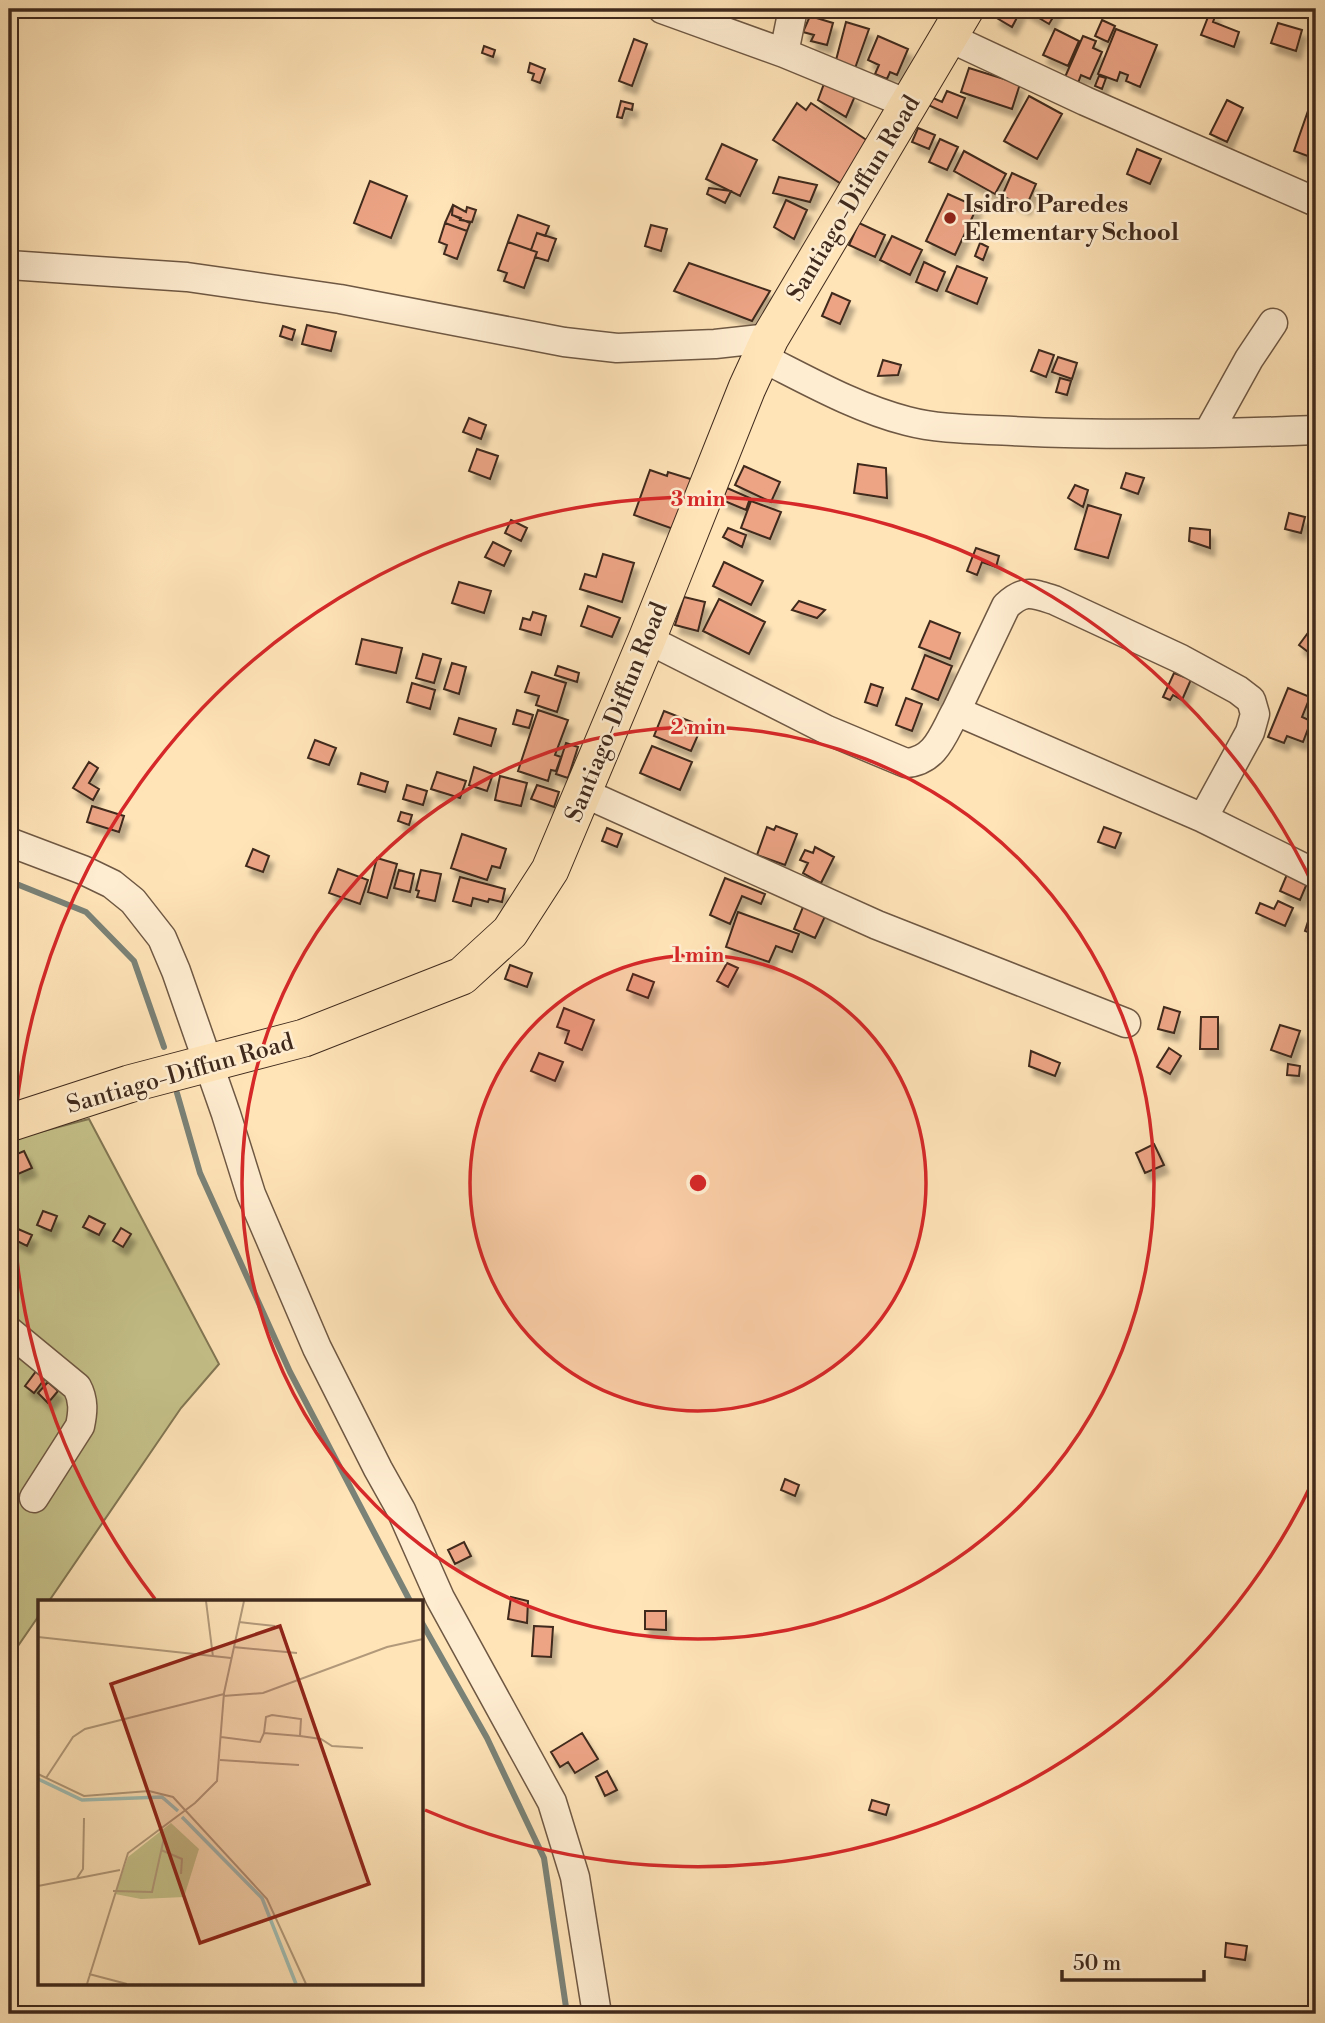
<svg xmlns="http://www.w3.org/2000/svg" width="1325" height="2023" viewBox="0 0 1325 2023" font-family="'Libre Bodoni',serif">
<defs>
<filter id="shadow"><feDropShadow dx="4.5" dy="8" stdDeviation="2" flood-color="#0004"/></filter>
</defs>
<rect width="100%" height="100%" fill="#ffe4b8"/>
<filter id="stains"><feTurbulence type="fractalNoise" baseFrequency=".00286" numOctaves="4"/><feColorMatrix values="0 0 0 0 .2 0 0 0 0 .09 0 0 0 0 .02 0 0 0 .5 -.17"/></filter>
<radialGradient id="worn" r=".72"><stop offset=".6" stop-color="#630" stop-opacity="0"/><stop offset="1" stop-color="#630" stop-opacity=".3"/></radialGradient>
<path fill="#c6c28a" stroke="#827653" stroke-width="2" d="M89 1119 219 1364 181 1408 49 1601H40V1614L9 1659V1140Z"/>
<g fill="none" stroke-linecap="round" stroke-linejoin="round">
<path stroke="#7a8277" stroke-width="6" d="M9 881 86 912 134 961 164 1047
M177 1093 200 1173 290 1372 410 1601
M422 1623 487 1738 544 1858 567 2014"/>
</g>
<path fill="#eca485" stroke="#3f291c" stroke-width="2" filter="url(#shadow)" d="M1000 9 1021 10 1012 27 995 17Z
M1024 9H1058L1049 24Z
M1210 12 1216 14 1213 22 1239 32 1234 47 1201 35Z
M810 16 833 23 827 45 811 41 814 35 803 32Z
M1102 20 1115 26 1108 42 1095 36Z
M846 22 869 29 854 71 835 64Z
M1278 23 1302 30 1296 51 1271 43Z
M1055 29 1079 41 1068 66 1043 55Z
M1116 29 1157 45 1140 87 1126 81 1128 75 1120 72 1117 81 1098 74Z
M878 36 908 49 897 75 890 72 887 79 875 74 879 65 868 60Z
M1083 36 1096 41 1093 48 1102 52 1090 79 1081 75 1078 83 1065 77Z
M634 39 647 44 632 86 619 81Z
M484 46 495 50 493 57 482 53Z
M530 63 545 69 540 83 532 80 534 74 528 72Z
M969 68 1020 84 1012 109 961 92Z
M1099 76 1106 78 1102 89 1095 86Z
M825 81 855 96 846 117 818 100Z
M947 91 965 98 957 118 928 105 931 97 942 102Z
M1029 96 1062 114 1037 159 1004 141Z
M1227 100 1243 108 1227 142 1210 134Z
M621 101 633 104 632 110 625 108 622 118 617 117Z
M797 103 806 110 811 103 868 141 843 185 773 140Z
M1309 108 1316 111V159L1294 151Z
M918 128 935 135 929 149 912 142Z
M940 139 958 147 947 170 929 162Z
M722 144 757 160 740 196 706 179Z
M1137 149 1161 159 1150 184 1127 174Z
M964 151 1006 174 995 194 954 171Z
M1012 173 1036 184 1026 207 1002 196Z
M779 177 817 185 810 202 773 193Z
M370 181 407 196 391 238 354 223Z
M709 188 731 191 725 203 707 194Z
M948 194 977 207 955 255 926 241Z
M786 200 807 210 794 239 774 227Z
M453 205 452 215 470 223 467 231 445 223Z
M453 205 466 212 467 207 476 210 472 222 460 220 461 218 452 215Z
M518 215 549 226 545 236 537 233 531 250 508 242Z
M445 223 467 231 457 259 444 254 447 245 439 242Z
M859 223 885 235 875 257 849 245Z
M651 225 667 229 661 251 645 246Z
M537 233 556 239 548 261 535 257 537 252 531 250Z
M892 236 922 250 910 275 880 260Z
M508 242 537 252 524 288 504 281 507 273 498 270Z
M980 243 988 247 983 260 975 256Z
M924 262 945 272 937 291 916 282Z
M689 263 770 291 752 321 674 291Z
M957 266 987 278 977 304 946 291Z
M832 293 850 301 840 324 822 316Z
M307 325 336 332 331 351 302 344Z
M283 326 295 330 292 340 280 336Z
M1039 350 1054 355 1046 377 1031 371Z
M1058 357 1077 363 1072 379 1052 372Z
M883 360 901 365 898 375 878 376Z
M1060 378 1071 381 1067 395 1056 392Z
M469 418 486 425 481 439 463 432Z
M477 449 498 456 490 479 469 471Z
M858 464 886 468 887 498 854 493Z
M744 466 780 482 771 502 735 485Z
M650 470 667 476 668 472 697 481 679 531 634 515Z
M1126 473 1144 478 1138 494 1121 488Z
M1075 485 1088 490 1083 507 1068 498Z
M727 488 750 498 746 510 722 500Z
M751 501 781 512 770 539 741 528Z
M1088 505 1121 515 1108 558 1075 549Z
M1289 513 1305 517 1301 533 1285 529Z
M511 520 527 528 521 541 505 533Z
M728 528 746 535 742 547 723 537Z
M1190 528 1210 530V548L1189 541Z
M493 542 511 551 504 566 485 557Z
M976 548 999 556 996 567 982 562 977 575 967 571Z
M603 554 634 563 622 602 580 589 585 574 596 577Z
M724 562 763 581 751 605 713 586Z
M459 582 491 591 484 613 452 603Z
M684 597 705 602 698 631 675 625Z
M719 599 765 622 749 654 703 631Z
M799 601 825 610 817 618 792 610Z
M588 606 620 618 612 637 581 626Z
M533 612 546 616 541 635 520 629 523 618 530 620Z
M930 621 960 633 950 659 919 647Z
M1310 630 1316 634V658L1299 645Z
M362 639 402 648 396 673 356 664Z
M423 654 441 659 434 683 416 678Z
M925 655 952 666 938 700 912 689Z
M452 663 466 667 459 694 444 689Z
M558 666 579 673 577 682 555 675Z
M532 672 566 683 557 712 536 705 539 696 525 692Z
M1186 672 1193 675 1182 700 1173 695 1170 700 1163 697 1174 673 1184 677Z
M412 683 435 690 430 709 407 702Z
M871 684 883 688 877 706 865 702Z
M1288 688 1310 697 1302 717 1311 721 1303 742 1287 736 1284 743 1268 737Z
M906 698 922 704 912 731 896 725Z
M517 710 533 715 529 728 513 724Z
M538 710 568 720 555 755 561 757 556 771 551 770 548 781 518 771Z
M664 711 692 722 688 732 698 735 691 751 654 736Z
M459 718 496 729 491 746 454 734Z
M315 740 336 748 329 765 308 758Z
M566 743 578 747 568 778 556 774Z
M652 746 692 762 680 790 640 773Z
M89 762 98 768 89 783 99 789 93 800 73 788Z
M474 767 493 774 487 791 469 785Z
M437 772 466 781 460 798 431 789Z
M361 773 388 782 385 792 358 784Z
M500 776 527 783 521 806 495 800Z
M407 785 427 791 423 805 403 799Z
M537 785 559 792 554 807 531 799Z
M92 806 124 816 119 832 87 822Z
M401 812 412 815 409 825 398 821Z
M776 826 797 834 785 865 757 855 767 827 774 830Z
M1104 827 1121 833 1115 848 1098 842Z
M607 828 622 834 617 847 602 841Z
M462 834 506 849 500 868 492 866 487 880 451 868Z
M815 847 834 857 821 883 803 873 808 863 800 860 805 850 813 853Z
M253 849 269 856 263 872 246 866Z
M377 858 397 864 387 898 368 892Z
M338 869 368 880 360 904 329 893Z
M399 870 414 874 410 892 394 888Z
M421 870 441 874 435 901 417 897 419 891 416 890Z
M1288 872 1308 881 1300 900 1280 891Z
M460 877 505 889 502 902 489 899 488 902 473 898 471 906 453 901Z
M725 878 765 894 761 904 742 896 730 924 710 915Z
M1315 900H1316V935L1305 931Z
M1278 901 1293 908 1285 926 1256 913 1260 903 1274 909Z
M805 902 827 912 815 938 794 929Z
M738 912 799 934 792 952 776 946 769 962 726 947Z
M727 963 738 968 728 987 717 981Z
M510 965 532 973 527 987 505 979Z
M633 974 654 982 648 998 627 990Z
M1164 1007 1180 1012 1174 1033 1158 1029Z
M564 1008 594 1020 582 1050 565 1043 569 1031 557 1027Z
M1201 1017H1218V1049H1200Z
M1280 1025 1300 1031 1291 1057 1271 1050Z
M1169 1048 1181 1056 1170 1074 1157 1067Z
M1031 1051 1060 1063 1055 1076 1029 1066Z
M539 1053 563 1062 555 1081 531 1071Z
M1288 1064 1300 1066 1299 1076 1287 1075Z
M1154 1144 1164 1165 1145 1173 1136 1153Z
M24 1151 32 1168 18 1174 10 1157Z
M43 1211 57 1216 51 1231 37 1225Z
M89 1216 105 1224 99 1235 83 1227Z
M121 1228 131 1234 123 1247 113 1241Z
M18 1229 32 1235 27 1246 13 1239Z
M37 1370 46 1377 34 1393 25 1386Z
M48 1382 58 1391 48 1403 38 1393Z
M785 1479 799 1485 795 1496 781 1490Z
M464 1542 471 1556 455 1564 448 1550Z
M511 1597 528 1601 527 1623 508 1619Z
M645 1611H666V1630L645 1629Z
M534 1626 553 1627 551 1657 532 1656Z
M582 1733 598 1759 575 1773 568 1762 560 1767 551 1752Z
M607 1771 617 1790 605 1796 596 1777Z
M872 1800 889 1805 886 1815 869 1810Z
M1226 1943 1247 1946 1245 1960 1225 1957Z"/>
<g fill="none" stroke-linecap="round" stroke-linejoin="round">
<g stroke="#6f5843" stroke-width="31">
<path id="minor" d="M662 9 784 53 910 105
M948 37 1085 101 1316 202
M784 53 793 9
M9 265 187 277 340 299 564 342 617 348 715 344 770 338
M761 357C807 380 856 408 907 421 941 430 978 429 1013 431 1114 436 1215 434 1316 430
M1208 433 1249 359 1273 323
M647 639 827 730 906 763C936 761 943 734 956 711L1203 818 1316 874
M956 711 1006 606C1024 589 1032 593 1054 600L1181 659 1238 690 1251 700 1255 714 1250 732 1203 818
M584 793 877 925 1126 1023
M9 842 83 870 112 884 133 901 162 938 176 971 226 1114 251 1194 317 1348 378 1469 401 1510 440 1598 552 1802 575 1877 597 2014
M9 1331 77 1387C84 1400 83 1412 80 1426L34 1498"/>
</g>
<g stroke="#3f291c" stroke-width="39">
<path id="major" d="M9 1123 129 1084 304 1038 462 976 510 932 550 870 647 639 747 388 770 338 965 9"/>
</g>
<use href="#minor" stroke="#ffedd1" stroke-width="28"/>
<use href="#major" stroke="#ffe4b8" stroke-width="37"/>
</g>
<circle cx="698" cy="1183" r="228" fill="#d62828" fill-opacity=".12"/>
<g fill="none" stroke="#d62828" stroke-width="3.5">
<circle cx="698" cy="1183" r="228"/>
<circle cx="698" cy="1183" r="456"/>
<path d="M1315 1477A684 684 0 0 1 425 1810M155 1599A684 684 0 1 1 1315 889"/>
</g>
<circle fill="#8f2418" stroke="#ffedd1" stroke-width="2.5" cx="950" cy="218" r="7"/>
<g text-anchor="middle" stroke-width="5" stroke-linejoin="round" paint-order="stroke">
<g font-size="24" fill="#3f291c" stroke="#ffedd1">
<text transform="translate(853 198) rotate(-59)" y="8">Santiago-Diffun Road</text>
<text transform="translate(616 712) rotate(-68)" y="8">Santiago-Diffun Road</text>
<text transform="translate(180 1073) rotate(-16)" y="8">Santiago-Diffun Road</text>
</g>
<g font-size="24" font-weight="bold" fill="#3f291c" stroke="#ffedd1" text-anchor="start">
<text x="964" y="212">Isidro Paredes<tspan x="964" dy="28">Elementary School</tspan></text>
</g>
</g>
<g transform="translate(38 1600)">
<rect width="385" height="385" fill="#ffe4b8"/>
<path d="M133 223 161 249 146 297 103 299 77 294 90 257Z" fill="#c6c28a"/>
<path fill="none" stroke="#a1beb4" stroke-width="3.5" d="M0 179 44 200 124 197 140 211M144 217 224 298 258 384"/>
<path fill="none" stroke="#b2997a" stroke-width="2" d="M168 1 175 57M201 22 237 26M0 37 193 58M195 47 259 53M185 96 225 93 349 47 385 39M226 133 228 117 234 115 263 119 262 136M183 137 222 142 226 133 262 136 283 139 294 146 325 148M182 160 261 165M0 174 46 196 111 191 135 197 229 299 268 384M8 178 35 137 47 129 186 94M123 250 144 259 143 274M39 278 45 269 46 218M0 286 82 270M75 291 114 292 126 238 122 228M51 374 89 384M49 384 90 253 157 203 179 181 186 93 206 1"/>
<path fill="#8f2418" fill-opacity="0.15" stroke="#8f2418" stroke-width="3.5" d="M242 26 331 284 162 343 73 84Z"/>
<rect width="385" height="385" fill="none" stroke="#3f291c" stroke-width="3.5"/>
</g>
<circle cx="698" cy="1183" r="10" fill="#d62828" stroke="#ffedd1" stroke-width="3.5"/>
<g font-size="21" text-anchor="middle" font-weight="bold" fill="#d62828" stroke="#ffedd1" stroke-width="5" stroke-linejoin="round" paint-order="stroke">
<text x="698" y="506">3 min</text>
<text x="698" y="734">2 min</text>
<text x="698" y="962">1 min</text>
</g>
<rect width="1325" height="2023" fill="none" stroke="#ffe4b8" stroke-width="35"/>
<rect x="10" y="10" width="1304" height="2002" fill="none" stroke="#3f291c" stroke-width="3.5"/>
<rect x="18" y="18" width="1290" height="1988" fill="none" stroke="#3f291c" stroke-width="2"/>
<path d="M1062 1970v10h142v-10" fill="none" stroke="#3f291c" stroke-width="3.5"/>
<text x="1073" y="1970" font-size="21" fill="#3f291c" stroke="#ffedd1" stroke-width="5" paint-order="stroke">50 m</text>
<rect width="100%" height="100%" filter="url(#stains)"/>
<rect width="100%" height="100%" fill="url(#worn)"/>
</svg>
